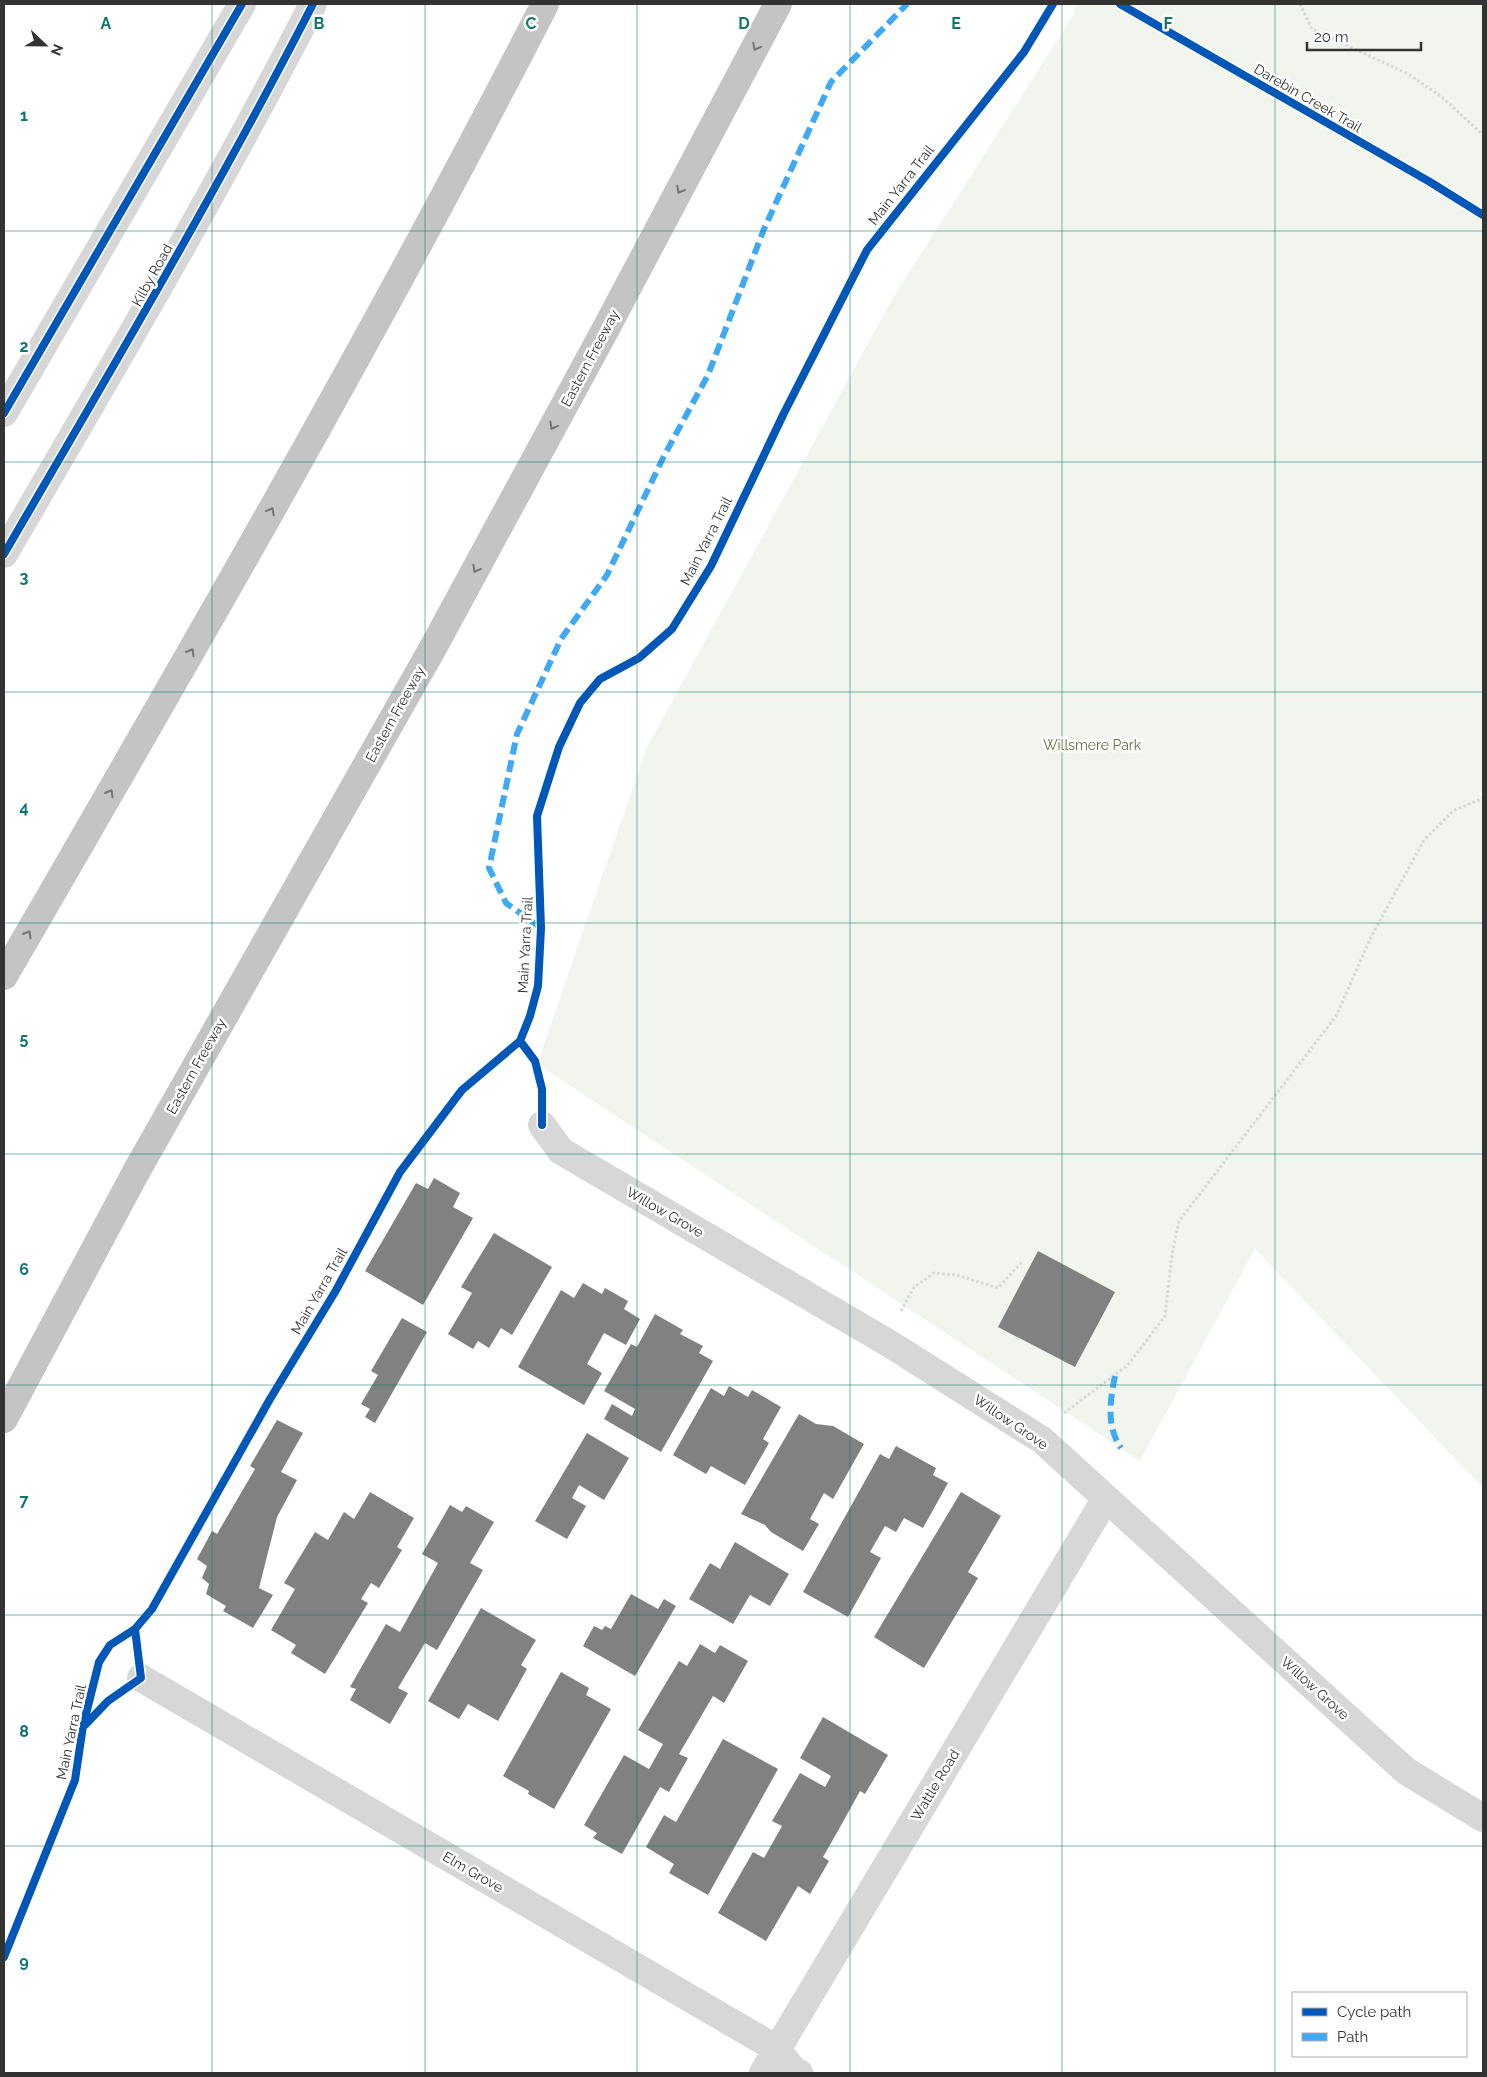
<svg xmlns="http://www.w3.org/2000/svg" width="1487" height="2077" viewBox="0 0 1487 2077" font-family="Raleway,sans-serif">
<rect width="100%" height="100%" fill="#fff"/>
<path fill="#f2f5ed" d="M1075 4H1483V1488L1255 1249 1140 1461 537 1064 647 747 894 296 1074 14Z"/>
<path fill="#818181" d="M434 1178 460 1193 453 1207 473 1218 423 1305 365 1271 416 1183 428 1189Z
M494 1233 552 1267 512 1335 501 1328 489 1348 478 1341 473 1349 448 1334 472 1293 461 1287Z
M1038 1251 1115 1292 1075 1367 998 1327Z
M583 1283 602 1294 605 1288 628 1301 624 1309 640 1319 626 1345 604 1333 587 1364 602 1373 584 1405 518 1367 561 1290 574 1298Z
M655 1314 683 1330 680 1334 703 1346 699 1353 713 1361 661 1452 604 1419 612 1404 632 1416 635 1409 604 1391 631 1344 637 1347Z
M402 1318 427 1332 375 1423 365 1417 370 1409 361 1404 378 1375 371 1371Z
M729 1386 748 1397 752 1390 781 1407 763 1439 769 1443 745 1485 711 1466 706 1474 673 1455 711 1388 724 1396Z
M799 1414 816 1424 833 1426 864 1444 833 1499 824 1493 810 1519 819 1524 803 1551 771 1532 765 1525 741 1514Z
M277 1420 303 1433 281 1472 297 1480 277 1517 259 1588 273 1595 253 1628 223 1611 226 1606 206 1594 209 1584 202 1578 207 1566 197 1559 212 1531 217 1534 255 1469 250 1466Z
M587 1433 629 1458 604 1500 579 1485 572 1498 586 1506 567 1539 535 1521Z
M896 1446 936 1468 933 1475 948 1483 923 1528 904 1518 896 1532 885 1526 870 1552 881 1558 848 1617 803 1592 880 1454 889 1459Z
M370 1492 414 1518 397 1547 402 1550 379 1588 371 1583 361 1599 368 1603 325 1674 291 1653 296 1645 271 1630 295 1589 284 1583 315 1532 328 1540 344 1512 354 1519Z
M961 1492 1001 1516 968 1572 978 1578 924 1668 874 1637Z
M450 1505 462 1512 466 1506 494 1522 470 1563 483 1570 437 1650 425 1643 398 1688 408 1693 390 1724 350 1700 356 1689 350 1687 386 1624 400 1632 438 1563 422 1554Z
M735 1542 789 1574 770 1606 750 1595 733 1624 689 1599 710 1563 720 1569Z
M631 1594 658 1609 664 1599 676 1606 635 1676 583 1646 594 1626 602 1630 605 1626 611 1629Z
M481 1608 536 1640 521 1665 527 1669 498 1721 468 1704 459 1719 428 1701Z
M700 1644 715 1653 720 1645 748 1661 724 1703 713 1696 679 1754 688 1758 669 1792 660 1787 622 1854 593 1838 597 1833 584 1825 624 1755 649 1769 663 1744 638 1730 679 1661 687 1666Z
M561 1672 589 1688 586 1695 611 1709 554 1809 528 1794 529 1791 503 1776Z
M823 1717 888 1755 865 1794 860 1791 839 1829 823 1857 829 1861 810 1894 798 1886 766 1941 718 1913 753 1852 764 1858 782 1826 772 1821 800 1773 825 1787 831 1776 800 1758Z
M723 1739 778 1769 708 1895 669 1873 674 1864 646 1847 664 1815 676 1822Z"/>
<g fill="none" stroke-linecap="round" stroke-linejoin="round">
<path stroke="#d7d7d7" stroke-width="3" stroke-dasharray="2.5 2.5" stroke-linecap="butt" d="M1300 4 1312 29 1408 74 1442 97 1483 135
M901 1311 914 1287 934 1273 957 1275 998 1288 1022 1262
M1064 1413 1128 1365 1165 1316 1172 1254 1179 1221 1336 1016 1371 937 1424 840 1453 811 1483 798"/>
<path stroke="#d7d7d7" stroke-width="28" d="M4 413 242 4
M4 554C110 372 217 191 313 4
M542 1125 561 1151 890 1344 1042 1440 1406 1771 1483 1818
M141 1678 777 2049 793 2070 799 2073
M763 2073 1106 1498"/>
<path stroke="#c4c4c4" stroke-width="28" d="M4 976C190 655 376 334 545 4
M4 1419 136 1172 434 646 603 334 778 4"/>
<path stroke="#3fa9f5" stroke-width="6" stroke-dasharray="12 6" stroke-linecap="butt" d="M541 928 506 903 489 868 517 734 561 639 607 575 664 456 708 375 764 229 831 82 907 4
M1115 1376C1110 1401 1106 1426 1121 1448"/>
<g stroke="#fff" stroke-width="11">
<path id="cycleway" d="M1120 4 1430 182 1483 215
M4 413 242 4
M4 554C110 372 217 191 313 4
M520 1041 535 1061 542 1089V1125
M85 1725 108 1701 141 1678 135 1629
M4 1957 75 1780 83 1726 99 1662 110 1645 135 1629 152 1609 270 1399 335 1292 400 1172 462 1090 520 1041 530 1016 538 986 541 928 537 816 559 747 580 703 600 679 639 658 672 629 711 566 784 413 867 250 1024 52 1053 4"/>
</g>
<use href="#cycleway" stroke="#0057b8" stroke-width="8"/>
</g>
<defs><path id="oneway-chevron" d="M-2-3.5L2.5 0L-2 3.5" fill="none" stroke-width="1.6" stroke-linecap="round" stroke-linejoin="round" transform="scale(1.25)"/></defs>
<g stroke="#747474">
<use href="#oneway-chevron" transform="translate(756 47) rotate(118)"/>
<use href="#oneway-chevron" transform="translate(680 190) rotate(118)"/>
<use href="#oneway-chevron" transform="translate(553 426) rotate(119)"/>
<use href="#oneway-chevron" transform="translate(271 511) rotate(-61)"/>
<use href="#oneway-chevron" transform="translate(476 569) rotate(119)"/>
<use href="#oneway-chevron" transform="translate(191 652) rotate(-60)"/>
<use href="#oneway-chevron" transform="translate(110 793) rotate(-60)"/>
<use href="#oneway-chevron" transform="translate(28 934) rotate(-60)"/>
</g>
<path fill="none" stroke="#0f766e" stroke-width="1" stroke-opacity="0.55" d="M212 4V2073M425 4V2073M637 4V2073M850 4V2073M1062 4V2073M1275 4V2073M4 231H1483M4 462H1483M4 692H1483M4 923H1483M4 1154H1483M4 1385H1483M4 1615H1483M4 1846H1483"/>
<g text-anchor="middle" stroke-width="5" stroke-linejoin="round" paint-order="stroke">
<g font-size="14" fill="#333" stroke="#fff">
<text transform="translate(1308 98) rotate(30)" y="5">Darebin Creek Trail</text>
<text transform="translate(901 185) rotate(-52)" y="5">Main Yarra Trail</text>
<text transform="translate(152 275) rotate(-61)" y="5">Kilby Road</text>
<text transform="translate(590 358) rotate(-62)" y="5">Eastern Freeway</text>
<text transform="translate(706 541) rotate(-63)" y="5">Main Yarra Trail</text>
<text transform="translate(395 714) rotate(-61)" y="5">Eastern Freeway</text>
<text transform="translate(525 945) rotate(-87)" y="5">Main Yarra Trail</text>
<text transform="translate(196 1066) rotate(-61)" y="5">Eastern Freeway</text>
<text transform="translate(665 1212) rotate(30)" y="5">Willow Grove</text>
<text transform="translate(319 1291) rotate(-60)" y="5">Main Yarra Trail</text>
<text transform="translate(1011 1422) rotate(34)" y="5">Willow Grove</text>
<text transform="translate(1315 1688) rotate(42)" y="5">Willow Grove</text>
<text transform="translate(71 1732) rotate(-78)" y="5">Main Yarra Trail</text>
<text transform="translate(935 1785) rotate(-59)" y="5">Wattle Road</text>
<text transform="translate(473 1872) rotate(30)" y="5">Elm Grove</text>
</g>
<g font-size="14" fill="#5d723d" stroke="#fff">
<text x="1092" y="750">Willsmere Park</text>
</g>
</g>
<g font-size="16" text-anchor="middle" font-weight="bold" fill="#0f766e" stroke="#fff" stroke-width="5" stroke-linejoin="round" paint-order="stroke">
<text x="106" y="29">A</text>
<text x="319" y="29">B</text>
<text x="531" y="29">C</text>
<text x="744" y="29">D</text>
<text x="956" y="29">E</text>
<text x="1168" y="29">F</text>
<text x="24" y="121">1</text>
<text x="24" y="352">2</text>
<text x="24" y="583">3</text>
<text x="24" y="813">4</text>
<text x="24" y="1044">5</text>
<text x="24" y="1275">6</text>
<text x="24" y="1506">7</text>
<text x="24" y="1737">8</text>
<text x="24" y="1967">9</text>
</g>
<rect width="1487" height="2077" fill="none" stroke="#333333" stroke-width="10"/>
<rect x="1292" y="1992" width="175" height="65" fill="#ffffff" stroke="#adadad"/>
<rect x="1302" y="2008" width="25" height="8" fill="#0057b8" stroke="#adadad"/>
<text x="1337" y="2017" font-size="15" fill="#333333">Cycle path</text>
<rect x="1302" y="2033" width="25" height="8" fill="#3fa9f5" stroke="#adadad"/>
<text x="1337" y="2042" font-size="15" fill="#333333">Path</text>
<g transform="translate(45 45) rotate(112)" stroke="#ffffff" stroke-width="4" paint-order="stroke">
<path d="M0-4L9 19L0 12L-9 19Z" fill="#333333"/>
<text y="-8" font-size="14" font-weight="bold" text-anchor="middle" fill="#333333">N</text>
</g>
<path d="M1307 42v8h114v-8" fill="none" stroke="#333333" stroke-width="2.5"/>
<text x="1314" y="42" font-size="15" fill="#333333" stroke="#ffffff" stroke-width="4" paint-order="stroke">20 m</text>
</svg>
